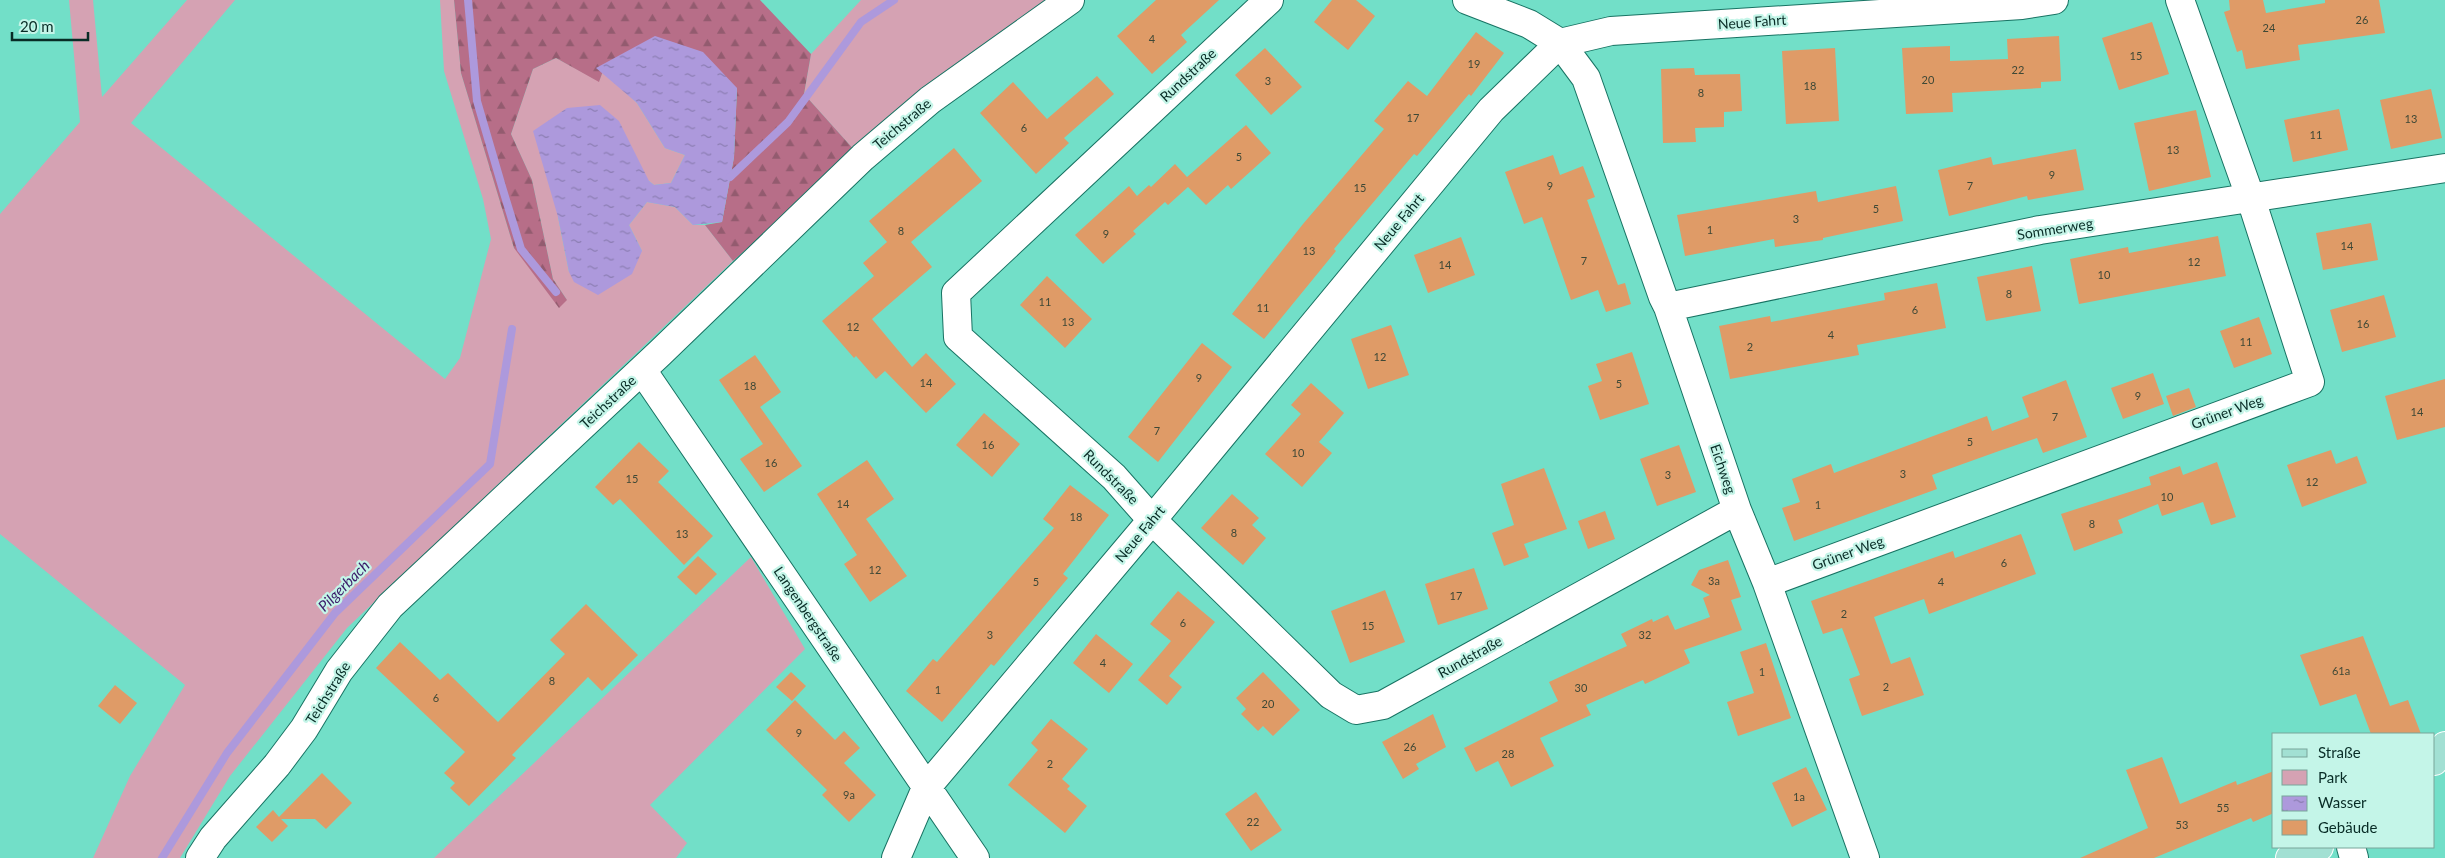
<svg xmlns="http://www.w3.org/2000/svg" width="2445" height="858" viewBox="0 0 2445 858" font-family="Lato,sans-serif">
<defs>
<pattern id="forest-firs" width="22" height="20" patternUnits="userSpaceOnUse" patternTransform="scale(1.25)"><rect width="22" height="20" fill="#b76e88"/><path d="M5 1l3.5 6h-7zM16 11l3.5 6h-7z" fill="#935b6f"/></pattern>
<pattern id="water-ripples" width="26" height="14" patternUnits="userSpaceOnUse" patternTransform="scale(1.25)"><rect width="26" height="14" fill="#ad99dc"/><path d="M2 4q2-2 4 0t4 0M15 11q2-2 4 0t4 0" fill="none" stroke="#8b7db2"/></pattern>
</defs>
<rect width="100%" height="100%" fill="#72dfc8"/>
<path fill="#d5a2b3" d="M69 0H93L102 97 187 0H235L131 123 445 379 460 358 491 239 483 199 444 71 440 0H454L461 73 514 248 567 300 553 279 532 180 511 134 533 69 556 58 599 81 603 71 637 103 665 148 685 155 671 183 654 185 649 181 558 217 569 272 642 251 629 225 647 202 675 207 693 225H705L733 261 347 628 230 776 180 858H93L130 776 185 685 0 534V214L80 122Z
M861 0H1052L856 152 804 94 811 54Z
M751 557 805 649 650 805 687 843 676 858H434Z"/>
<path fill="url(#forest-firs)" d="M454 0H760L811 54 804 94 856 152 733 261 705 225 722 222 734 157 737 88 597 68 603 71 599 82 556 58 533 69 511 134 532 180 553 279 567 300 559 308 514 248 461 73Z"/>
<path fill="url(#water-ripples)" d="M655 36 703 52 737 88 734 157 722 222 693 225 675 207 647 202 629 225 642 251 632 274 598 295 574 282 569 272 558 217 533 131 567 108 600 105 619 121 649 181 654 185 671 183 685 155 665 148 637 103 596 68Z"/>
<g fill="none" stroke-linecap="round" stroke-linejoin="round">
<path stroke="#ad99dc" stroke-width="8" d="M468 0 477 101 503 190 521 249 556 292
M730 177 788 122 861 22 894 0
M162 858 227 753 335 613 490 464 512 329"/>
</g>
<path fill="#df9b67" d="M1156 0H1219L1181 35 1187 42 1152 74 1117 36Z
M1332 0H1356L1375 16 1348 50 1314 22Z
M2229 0H2263L2266 13 2325 3V0H2379L2385 33 2298 45 2300 60 2246 69 2242 50 2237 52 2224 12 2230 10Z
M2152 22 2169 74 2119 90 2102 38Z
M1476 32 1504 53 1471 96 1469 94 1417 156 1414 154 1334 249 1336 251 1264 339 1232 314 1303 224 1384 129 1374 121 1408 81 1427 96Z
M2059 36 2061 81 2041 82V88L1952 93 1953 112 1906 114 1902 48 1950 46V61L2008 59 2007 39Z
M1265 48 1302 87 1271 115 1235 75Z
M1835 48 1839 121 1786 124 1782 51Z
M1694 68 1695 75 1740 74 1742 111 1724 112V127L1695 128 1696 142 1663 143 1661 69Z
M1097 76 1114 94 1064 138 1069 143 1036 174 980 113 1013 82 1047 119Z
M2431 89 2442 138 2391 149 2380 100Z
M2339 109 2348 150 2293 162 2284 120Z
M2196 110 2211 177 2149 191 2134 123Z
M1246 125 1271 153 1231 189 1228 185 1206 205 1188 187 1168 205 1165 202 1133 231 1136 234 1103 264 1075 235 1129 186 1137 196 1149 185 1151 187 1175 164 1187 177Z
M954 148 982 181 911 242 932 267 872 319 912 367 926 353 956 384 926 413 885 371 876 379 856 356 854 358 822 321 874 276 863 263 887 242 869 221Z
M2076 149 2084 190 2028 200 2027 196 1949 216 1938 170 1991 157 1993 165Z
M1553 155 1560 175 1583 166 1595 197 1587 200 1618 285 1625 283 1631 304 1606 312 1598 290 1571 300 1542 217 1524 224 1505 172Z
M1896 186 1903 221 1823 238V240L1775 247 1774 239 1685 256 1677 215 1816 191 1818 202Z
M2371 223 2378 260 2323 270 2316 233Z
M2218 236 2226 276 2079 304 2070 259 2128 247 2129 253Z
M1461 237 1475 275 1428 293 1414 255Z
M2032 266 2041 311 1986 321 1977 277Z
M1047 276 1092 319 1065 348 1020 305Z
M1937 283 1946 328 1857 345 1859 355 1730 379 1719 326 1770 316 1771 322 1885 300 1884 293Z
M2384 295 2396 337 2342 352 2330 310Z
M2259 317 2272 354 2234 368 2220 331Z
M1391 325 1409 375 1368 389 1351 339Z
M1202 343 1232 367 1158 462 1128 437Z
M1632 352 1649 404 1600 420 1588 386 1602 381 1596 364Z
M755 355 781 392 760 407 802 466 764 492 740 459 763 444 719 380Z
M2153 373 2164 404 2123 419 2111 388Z
M2445 379V427L2397 440 2385 396Z
M2066 380 2087 437 2043 453 2037 438 1999 451 1932 475 1937 489 1794 541 1782 508 1800 502 1792 479 1831 464 1834 473 1987 416 1992 431 2029 417 2022 397Z
M1311 383 1344 413 1319 442 1332 453 1302 487 1265 454 1301 414 1291 405Z
M2189 388 2196 407 2173 416 2166 396Z
M984 413 1020 444 992 477 956 445Z
M639 442 669 471 658 482 713 536 684 565 620 499 613 505 595 487Z
M1679 445 1696 492 1657 506 1640 459Z
M2331 450 2336 464 2357 456 2367 483 2302 507 2287 465Z
M867 460 894 499 866 519 907 576 870 602 844 564 857 555 817 494Z
M2217 462 2236 517 2211 525 2203 502 2162 516 2158 504 2118 520 2123 533 2074 551 2061 514 2151 485 2149 477 2180 466 2183 475Z
M1544 468 1567 529 1524 544 1529 557 1504 566 1492 533 1514 525 1501 484Z
M1070 485 1109 515 1063 574 1068 578 994 666 991 664 942 722 906 691 933 659 937 662 1054 528 1043 519Z
M1232 494 1259 518 1252 525 1266 538 1243 565 1201 528Z
M1605 511 1615 539 1588 549 1578 521Z
M2021 534 2036 574 1929 614 1924 599 1874 617 1891 664 1910 657 1924 695 1862 716 1849 679 1860 675 1842 628 1823 634 1811 601 1953 551 1955 558Z
M698 556 717 574 696 595 677 577Z
M1728 560 1741 597 1731 600 1742 630 1684 650 1690 663 1645 684 1643 680 1586 705 1591 715 1540 738 1554 766 1511 787 1498 761 1476 772 1464 748 1558 701 1549 682 1627 646 1621 634 1652 619 1653 622 1668 615 1675 630 1710 617 1703 598 1710 595 1691 585 1699 570Z
M1474 568 1488 609 1438 625 1425 584Z
M1385 590 1405 642 1350 663 1331 611Z
M1178 591 1215 622 1169 676 1182 687 1167 705 1138 680 1171 641 1150 624Z
M586 604 638 655 602 691 588 677 512 755 516 758 469 806 450 788 455 783 444 773 465 752 376 668 400 642 440 680 448 673 498 722 565 654 550 640Z
M1096 634 1133 664 1109 693 1073 663Z
M2363 636 2390 706 2408 700 2421 734H2371L2356 694 2320 706 2300 655Z
M1766 643 1791 718 1738 736 1727 702 1754 693 1740 652Z
M791 672 806 686 792 701 776 687Z
M1263 672 1300 710 1273 736 1263 726 1258 731 1241 714 1246 709 1236 698Z
M115 685 137 703 120 724 98 706Z
M795 700 835 740 844 731 860 748 844 763 876 795 849 822 822 795 827 790 766 730Z
M1433 714 1446 747 1416 764 1419 769 1403 779 1382 742Z
M1051 719 1088 749 1062 779 1070 786 1067 789 1087 806 1065 833 1008 785 1038 750 1031 743Z
M2162 757 2180 804 2236 781 2237 785 2274 771V813L2253 822 2251 818 2154 858H2080L2148 828 2126 770Z
M1806 767 1827 810 1792 827 1772 783Z
M322 773 352 803 326 829 315 819H281L288 826 272 842 256 827 273 810 279 817Z
M1256 792 1282 830 1251 851 1225 814Z"/>
<g fill="none" stroke-linecap="round" stroke-linejoin="round">
<g stroke="#187363" stroke-width="30">
<path id="minor" d="M1269 0 956 293 958 337 1114 477 1152 520 1331 695 1356 710 1383 705 1737 510
M1467 0 1529 24 1560 43 1586 78 1663 297 1668 307 1737 510 1767 583 1865 858
M1668 307 2040 230 2445 168
M642 370 975 858
M1767 583 2310 382 2251 199 2180 0
M2351 847 2354 858
M200 858 213 838 277 765 304 729 339 671 390 606 660 353 863 157 930 100 1070 0
M896 858 926 788 1152 520 1491 110 1560 43 1611 31 2022 5 2054 0"/>
</g>
<g stroke="#fff" stroke-width="30">
<path id="major" d="M2434 761 2445 746
M2290 858 2319 847"/>
</g>
<use href="#minor" stroke="#fff" stroke-width="28"/>
<use href="#major" stroke="#a2e0d3" stroke-width="28"/>
</g>
<g text-anchor="middle" stroke-width="4.5" stroke-linejoin="round" paint-order="stroke">
<g font-size="11" fill="#3e4836">
<text x="2362" y="24">26</text>
<text x="2269" y="32">24</text>
<text x="1152" y="43">4</text>
<text x="2136" y="60">15</text>
<text x="1474" y="68">19</text>
<text x="2018" y="74">22</text>
<text x="1928" y="84">20</text>
<text x="1268" y="85">3</text>
<text x="1810" y="90">18</text>
<text x="1701" y="97">8</text>
<text x="1413" y="122">17</text>
<text x="2411" y="123">13</text>
<text x="1024" y="132">6</text>
<text x="2316" y="139">11</text>
<text x="2173" y="154">13</text>
<text x="1239" y="161">5</text>
<text x="2052" y="179">9</text>
<text x="1550" y="190">9</text>
<text x="1970" y="190">7</text>
<text x="1360" y="192">15</text>
<text x="1876" y="213">5</text>
<text x="1796" y="223">3</text>
<text x="1710" y="234">1</text>
<text x="901" y="235">8</text>
<text x="1106" y="238">9</text>
<text x="2347" y="250">14</text>
<text x="1309" y="255">13</text>
<text x="1584" y="265">7</text>
<text x="2194" y="266">12</text>
<text x="1445" y="269">14</text>
<text x="2104" y="279">10</text>
<text x="2009" y="298">8</text>
<text x="1045" y="306">11</text>
<text x="1263" y="312">11</text>
<text x="1915" y="314">6</text>
<text x="1068" y="326">13</text>
<text x="2363" y="328">16</text>
<text x="853" y="331">12</text>
<text x="1831" y="339">4</text>
<text x="2246" y="346">11</text>
<text x="1750" y="351">2</text>
<text x="1380" y="361">12</text>
<text x="1199" y="382">9</text>
<text x="926" y="387">14</text>
<text x="1619" y="388">5</text>
<text x="750" y="390">18</text>
<text x="2138" y="400">9</text>
<text x="2417" y="416">14</text>
<text x="2055" y="421">7</text>
<text x="1157" y="435">7</text>
<text x="1970" y="446">5</text>
<text x="988" y="449">16</text>
<text x="1298" y="457">10</text>
<text x="771" y="467">16</text>
<text x="1903" y="478">3</text>
<text x="1668" y="479">3</text>
<text x="632" y="483">15</text>
<text x="2312" y="486">12</text>
<text x="2167" y="501">10</text>
<text x="843" y="508">14</text>
<text x="1818" y="509">1</text>
<text x="1076" y="521">18</text>
<text x="2092" y="528">8</text>
<text x="1234" y="537">8</text>
<text x="682" y="538">13</text>
<text x="2004" y="567">6</text>
<text x="875" y="574">12</text>
<text x="1714" y="585">3a</text>
<text x="1036" y="586">5</text>
<text x="1941" y="586">4</text>
<text x="1456" y="600">17</text>
<text x="1844" y="618">2</text>
<text x="1183" y="627">6</text>
<text x="1368" y="630">15</text>
<text x="990" y="639">3</text>
<text x="1645" y="639">32</text>
<text x="1103" y="667">4</text>
<text x="2341" y="675">61a</text>
<text x="1762" y="676">1</text>
<text x="552" y="685">8</text>
<text x="1886" y="691">2</text>
<text x="1581" y="692">30</text>
<text x="938" y="694">1</text>
<text x="436" y="702">6</text>
<text x="1268" y="708">20</text>
<text x="799" y="737">9</text>
<text x="1410" y="751">26</text>
<text x="1508" y="758">28</text>
<text x="1050" y="768">2</text>
<text x="849" y="799">9a</text>
<text x="1799" y="801">1a</text>
<text x="2223" y="812">55</text>
<text x="1253" y="826">22</text>
<text x="2182" y="829">53</text>
</g>
<g font-size="14" fill="#082c26" stroke="#c4f5e8">
<text transform="translate(1752 22) rotate(-4)" y="5">Neue Fahrt</text>
<text transform="translate(1188 75) rotate(-43)" y="5">Rundstraße</text>
<text transform="translate(902 124) rotate(-40)" y="5">Teichstraße</text>
<text transform="translate(1399 222) rotate(-50)" y="5">Neue Fahrt</text>
<text transform="translate(2055 229) rotate(-9)" y="5">Sommerweg</text>
<text transform="translate(608 402) rotate(-43)" y="5">Teichstraße</text>
<text transform="translate(2227 412) rotate(-20)" y="5">Grüner Weg</text>
<text transform="translate(1723 469) rotate(71)" y="5">Eichweg</text>
<text transform="translate(1111 477) rotate(45)" y="5">Rundstraße</text>
<text transform="translate(1140 534) rotate(-50)" y="5">Neue Fahrt</text>
<text transform="translate(1848 553) rotate(-20)" y="5">Grüner Weg</text>
<text transform="translate(808 614) rotate(56)" y="5">Langenbergstraße</text>
<text transform="translate(1470 657) rotate(-29)" y="5">Rundstraße</text>
<text transform="translate(328 693) rotate(-58)" y="5">Teichstraße</text>
</g>
<g font-size="15" font-style="italic" fill="#3b1b69" stroke="#c4f5e8">
<text transform="translate(344 586) rotate(-45)" y="5">Pilgerbach</text>
</g>
</g>
<rect x="2272" y="733" width="162" height="115" fill="#c4f5e8" stroke="#79a59a"/>
<rect x="2282" y="749" width="25" height="8" fill="#a2e0d3" stroke="#79a59a"/>
<text x="2318" y="758" font-size="15" fill="#082c26">Straße</text>
<rect x="2282" y="770" width="25" height="15" fill="#d5a2b3" stroke="#79a59a"/>
<text x="2318" y="783" font-size="15" fill="#082c26">Park</text>
<rect x="2282" y="796" width="25" height="15" fill="url(#water-ripples)" stroke="#79a59a"/>
<text x="2318" y="808" font-size="15" fill="#082c26">Wasser</text>
<rect x="2282" y="820" width="25" height="15" fill="#df9b67" stroke="#79a59a"/>
<text x="2318" y="833" font-size="15" fill="#082c26">Gebäude</text>
<path d="M12 32v8h76v-8" fill="none" stroke="#082c26" stroke-width="2.5"/>
<text x="20" y="32" font-size="15" fill="#082c26" stroke="#c4f5e8" stroke-width="4" paint-order="stroke">20 m</text>
</svg>
